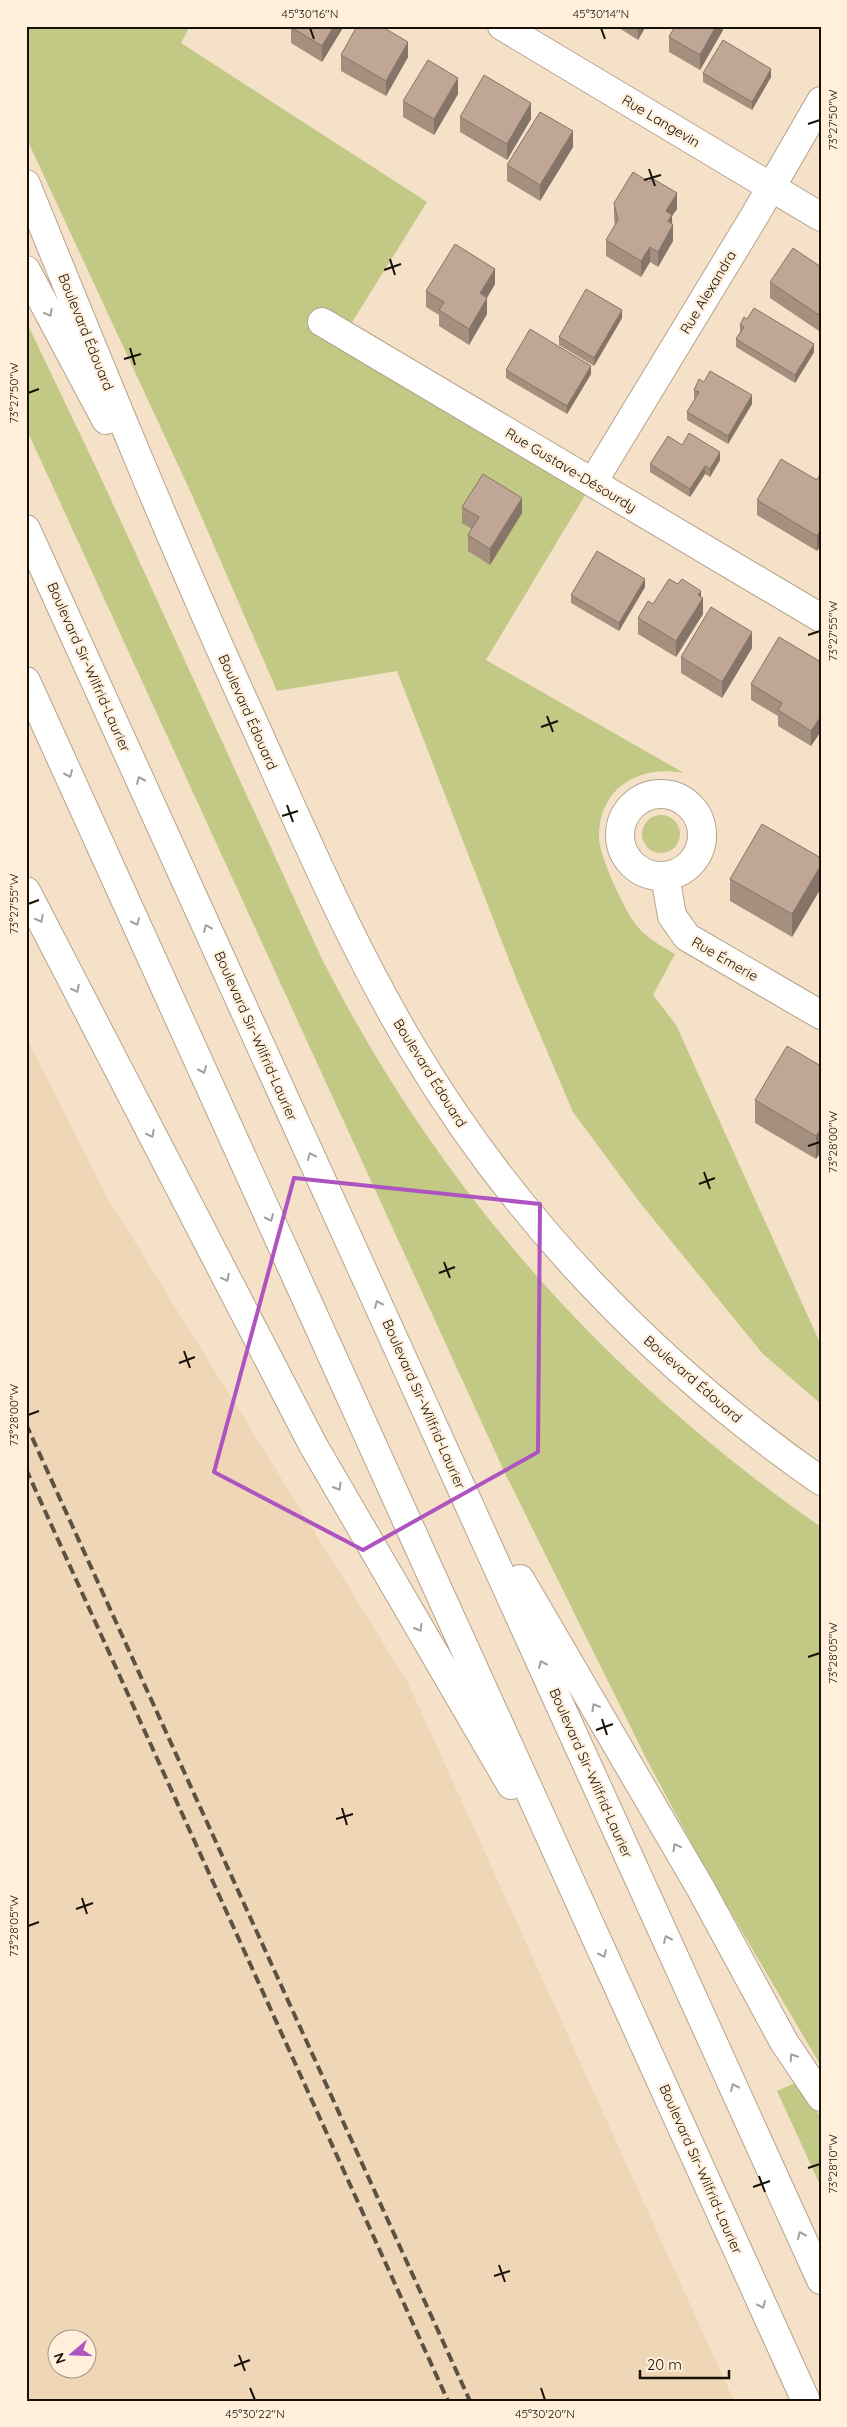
<svg xmlns="http://www.w3.org/2000/svg" width="847" height="2427" viewBox="0 0 847 2427" font-family="Quicksand,sans-serif">
<rect width="100%" height="100%" fill="#f4e1c8"/>
<path fill="#eed6b7" fill-rule="evenodd" d="M26 1037 107 1197 408 1683 734 2401H26ZM58 2340H88V2370H58Z"/>
<path fill="#c1c985" d="M26 26H190L181 43 427 202 344 335 593 482 486 660 684 773C639 764 598 788 599 838 599 855 623 907 634 922 644 937 660 945 675 954L653 995 676 1025 821 1345V1404L763 1354 641 1204 573 1112 518 983 397 671 277 691 192 495 26 137Z
M26 321 101 478 321 957C440 1192 605 1376 821 1527V2066L702 1863 647 1760 504 1471 26 428Z
M642 834a19 19 0 1 1 38 0a19 19 0 1 1-38 0Z
M795 2083 821 2117V2187L777 2091Z"/>
<g fill="none" stroke-linecap="round" stroke-linejoin="round">
<g stroke="#b5a38b" stroke-width="30">
<path id="minor" d="M502 26 821 217
M322 322 821 618
M593 482 755 215 821 101
M620 835a41 41 0 1 1 82 0a41 41 0 1 1-82 0Z
M665 876 672 916 687 937 821 1015"/>
</g>
<g stroke="#b5a38b" stroke-width="30">
<path id="tertiary" d="M26 184C100 367 174 549 256 728 305 837 352 947 413 1049 515 1220 657 1367 821 1481
M26 270 106 420"/>
</g>
<g stroke="#b5a38b" stroke-width="30">
<path id="motorway" d="M26 529 821 2280
M26 681 806 2401
M26 891 313 1445 511 1785
M520 1579 701 1889 784 2042 821 2097"/>
</g>
<use href="#minor" stroke="#fff" stroke-width="28"/>
<use href="#tertiary" stroke="#fff" stroke-width="28"/>
<use href="#motorway" stroke="#fff" stroke-width="28"/>
<path stroke="#5c5244" stroke-width="4" stroke-dasharray="10 5" stroke-linecap="butt" d="M26 1424 470 2401
M26 1469 448 2401"/>
</g>
<path fill="#a58f7f" d="M289 26H344L322 62 291 43V27Z
M616 26H646L638 40Z
M723 26V30L700 70 669 52V37Z
M341 55 408 57 386 96 341 71Z
M703 73 771 77 752 110 703 82Z
M458 94 434 135 403 117V101Z
M460 117 531 119 507 160 460 132Z
M573 147 540 201 507 181V165Z
M614 203 677 209 672 216 673 241 658 267 650 262 641 277 606 256V240L615 225 614 219Z
M821 267V329L819 331 770 298V282Z
M495 284 487 298V314L469 345 439 326V315L426 307V291Z
M622 318 594 366 559 345V337Z
M747 319 814 352 795 383 736 347V339L740 332V325Z
M506 370 591 374 567 414 506 378Z
M704 382 752 404 728 444 687 420V412L695 399 694 398V390Z
M720 460 710 477 705 474 690 497 650 472V464Z
M821 478V545L817 551 757 515V500L817 480Z
M462 507 522 513 490 565 468 551V535L472 529 462 523Z
M645 587 619 631 571 603V595Z
M701 597 703 614 676 657 638 634V618L653 604Z
M752 648 722 698 681 673V657Z
M821 662V735L819 734 811 746 778 726V716L751 700V684Z
M821 858V888L792 937 730 901V879Z
M821 1066 816 1159 755 1123V1100Z"/>
<path fill="#867468" d="M334 26H344L322 62V46Z
M638 26H646L638 40Z
M716 26H723V30L700 70V55Z
M408 42V57L386 96V81Z
M771 69V77L752 110V102Z
M458 78V94L434 135V119Z
M531 103V119L507 160V144Z
M573 131V147L540 201V185Z
M677 193V209L672 216V227L673 225V241L658 267V252L666 211Z
M650 247V262L641 277V261Z
M495 269V284L480 309V293Z
M487 298V314L469 345V329Z
M622 310V318L594 366V358Z
M821 313V329L819 331V315Z
M814 344V352L795 383V375Z
M591 366V374L567 414V406Z
M752 395V404L728 444V436Z
M720 452V460L710 477V469Z
M705 466V474L690 497V489Z
M522 498V513L490 565V549Z
M821 529V545L817 551V536Z
M645 579V587L619 631V623Z
M701 591V601L703 598V614L676 657V641L698 595Z
M752 632V648L722 698V682Z
M819 719V734L811 746V731Z
M821 865V888L792 937V914Z
M821 1129V1152L816 1159V1136Z"/>
<path fill="#c0a694" stroke="#867468" d="M291 26H334L322 46 291 27Z
M357 26H381L408 42 386 81 341 55Z
M675 26H716L700 55 669 37Z
M723 40 771 69 752 102 703 73Z
M428 60 458 78 434 119 403 101Z
M484 75 531 103 507 144 460 117Z
M540 112 573 131 540 185 507 165Z
M633 172 649 182 652 178 677 193 666 211 672 215 668 221 673 225 658 252 650 247 641 261 606 240 618 220 614 203Z
M455 244 495 269 480 293 487 298 469 329 439 310 444 302 426 291Z
M793 248 821 267V313L819 315 770 282Z
M586 289 622 310 594 358 559 337Z
M754 308 814 344 795 375 736 339 744 327 740 325 744 317 747 319Z
M530 329 591 366 567 406 506 370Z
M710 371 752 395 728 436 687 412 699 392 694 390 699 379 704 382Z
M689 433 720 452 710 469 705 466 690 489 650 464 668 436 682 445Z
M781 459 817 480 819 476 821 478V529L817 536 757 500Z
M483 474 522 498 490 549 468 535 479 517 462 507Z
M597 551 645 579 619 623 571 595Z
M669 579 678 584 682 579 701 591 698 595 703 598 676 641 638 618 648 601 653 604Z
M711 607 752 632 722 682 681 657Z
M779 637 821 662V720L819 719 811 731 778 710 782 703 751 684Z
M762 824 821 858V865L792 914 730 879Z
M787 1046 821 1066V1129L816 1136 755 1100Z"/>
<defs><path id="oneway-chevron" d="M-2-3.5L2.5 0L-2 3.5" fill="none" stroke-width="1.6" stroke-linecap="round" stroke-linejoin="round" transform="scale(1.25)"/></defs>
<g stroke="#a2a09c">
<use href="#oneway-chevron" transform="translate(49 313) rotate(62)"/>
<use href="#oneway-chevron" transform="translate(69 774) rotate(66)"/>
<use href="#oneway-chevron" transform="translate(140 780) rotate(-114)"/>
<use href="#oneway-chevron" transform="translate(40 919) rotate(63)"/>
<use href="#oneway-chevron" transform="translate(136 922) rotate(66)"/>
<use href="#oneway-chevron" transform="translate(207 928) rotate(-114)"/>
<use href="#oneway-chevron" transform="translate(76 989) rotate(63)"/>
<use href="#oneway-chevron" transform="translate(203 1070) rotate(66)"/>
<use href="#oneway-chevron" transform="translate(151 1134) rotate(63)"/>
<use href="#oneway-chevron" transform="translate(311 1156) rotate(-114)"/>
<use href="#oneway-chevron" transform="translate(270 1218) rotate(66)"/>
<use href="#oneway-chevron" transform="translate(226 1278) rotate(63)"/>
<use href="#oneway-chevron" transform="translate(378 1304) rotate(-114)"/>
<use href="#oneway-chevron" transform="translate(338 1487) rotate(60)"/>
<use href="#oneway-chevron" transform="translate(419 1628) rotate(60)"/>
<use href="#oneway-chevron" transform="translate(542 1664) rotate(-114)"/>
<use href="#oneway-chevron" transform="translate(595 1707) rotate(-120)"/>
<use href="#oneway-chevron" transform="translate(676 1847) rotate(-120)"/>
<use href="#oneway-chevron" transform="translate(667 1939) rotate(-114)"/>
<use href="#oneway-chevron" transform="translate(603 1954) rotate(66)"/>
<use href="#oneway-chevron" transform="translate(793 2057) rotate(-122)"/>
<use href="#oneway-chevron" transform="translate(734 2087) rotate(-114)"/>
<use href="#oneway-chevron" transform="translate(801 2235) rotate(-114)"/>
<use href="#oneway-chevron" transform="translate(762 2305) rotate(66)"/>
</g>
<path fill="none" stroke="#ae54c0" stroke-width="4" stroke-linejoin="round" d="M294 1178 540 1204 538 1452 363 1550 214 1472Z"/>
<path fill="none" stroke="#171108" stroke-width="2" d="M310 28 314 39M601 28 605 39M808 124 820 120M649 169 655 186M644 180 661 175M390 259 395 275M384 270 401 264M130 348 135 365M124 359 141 354M28 393 39 389M808 635 820 631M547 716 553 732M541 727 558 721M287 805 293 822M282 816 298 811M28 904 39 900M808 1146 820 1142M704 1172 710 1189M699 1184 715 1178M444 1262 450 1278M439 1273 455 1267M184 1351 190 1368M179 1363 195 1357M28 1415 39 1411M808 1657 820 1653M602 1719 607 1735M596 1730 613 1724M342 1808 347 1825M336 1819 353 1814M82 1898 87 1914M76 1909 93 1903M28 1926 39 1922M808 2168 820 2164M759 2176 765 2192M753 2187 770 2181M499 2265 505 2282M494 2276 510 2271M239 2355 245 2371M234 2366 250 2360M250 2388 255 2400M541 2388 545 2400"/>
<g text-anchor="middle" stroke-width="4.5" stroke-linejoin="round" paint-order="stroke">
<g font-size="14" fill="#171108" stroke="#ffefdb">
<text transform="translate(661 121) rotate(31)" y="5">Rue Langevin</text>
<text transform="translate(708 292) rotate(-59)" y="5">Rue Alexandra</text>
<text transform="translate(86 332) rotate(68)" y="5">Boulevard Édouard</text>
<text transform="translate(571 470) rotate(31)" y="5">Rue Gustave-Désourdy</text>
<text transform="translate(89 667) rotate(66)" y="5">Boulevard Sir-Wilfrid-Laurier</text>
<text transform="translate(248 712) rotate(66)" y="5">Boulevard Édouard</text>
<text transform="translate(725 959) rotate(30)" y="5">Rue Émerie</text>
<text transform="translate(256 1036) rotate(66)" y="5">Boulevard Sir-Wilfrid-Laurier</text>
<text transform="translate(430 1073) rotate(58)" y="5">Boulevard Édouard</text>
<text transform="translate(693 1379) rotate(41)" y="5">Boulevard Édouard</text>
<text transform="translate(424 1404) rotate(66)" y="5">Boulevard Sir-Wilfrid-Laurier</text>
<text transform="translate(591 1773) rotate(66)" y="5">Boulevard Sir-Wilfrid-Laurier</text>
<text transform="translate(701 2169) rotate(66)" y="5">Boulevard Sir-Wilfrid-Laurier</text>
</g>
</g>
<rect width="847" height="2427" fill="none" stroke="#ffefdb" stroke-width="55"/>
<g transform="translate(72 2354) rotate(251)"><circle r="24" fill="#ffefdb" stroke="#a29687"/>
<path d="M0-4L9 19L0 12L-9 19Z" fill="#ae54c0"/>
<text y="-8" font-size="14" font-weight="bold" text-anchor="middle" fill="#171108">N</text>
</g>
<path d="M640 2370v8h89v-8" fill="none" stroke="#171108" stroke-width="2.5"/>
<text x="647" y="2370" font-size="15" fill="#171108" stroke="#ffefdb" stroke-width="4" paint-order="stroke">20 m</text>
<rect x="28" y="28" width="792" height="2372" fill="none" stroke="#171108" stroke-width="2"/>
<g font-size="12" text-anchor="middle" fill="#171108">
<text x="310" y="18">45°30'16"N</text>
<text x="601" y="18">45°30'14"N</text>
<text transform="translate(833 120) rotate(-90)" y="4">73°27'50"W</text>
<text transform="translate(14 393) rotate(-90)" y="4">73°27'50"W</text>
<text transform="translate(833 631) rotate(-90)" y="4">73°27'55"W</text>
<text transform="translate(14 904) rotate(-90)" y="4">73°27'55"W</text>
<text transform="translate(833 1142) rotate(-90)" y="4">73°28'00"W</text>
<text transform="translate(14 1415) rotate(-90)" y="4">73°28'00"W</text>
<text transform="translate(833 1653) rotate(-90)" y="4">73°28'05"W</text>
<text transform="translate(14 1926) rotate(-90)" y="4">73°28'05"W</text>
<text transform="translate(833 2164) rotate(-90)" y="4">73°28'10"W</text>
<text x="255" y="2418">45°30'22"N</text>
<text x="545" y="2418">45°30'20"N</text>
</g>
</svg>
